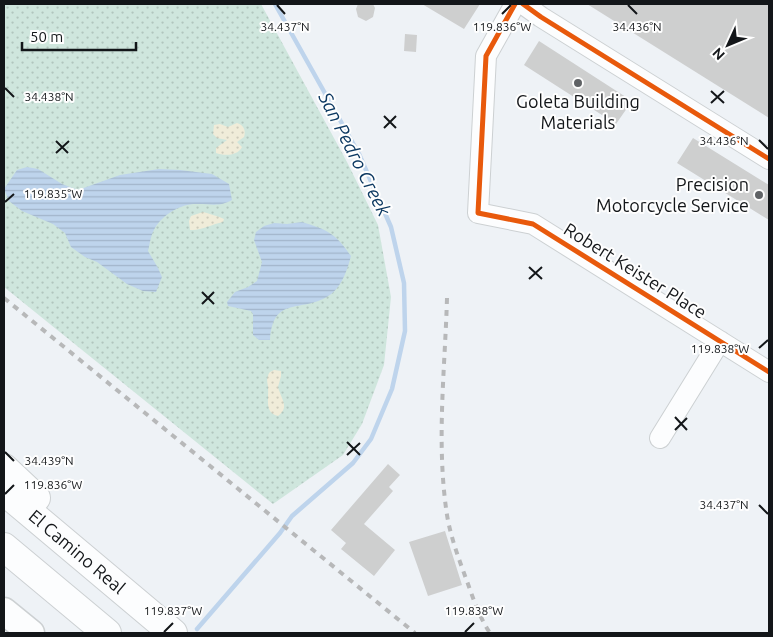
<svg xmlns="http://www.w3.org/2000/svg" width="773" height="637" viewBox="0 0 773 637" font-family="Ubuntu,sans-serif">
<defs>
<pattern id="grass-dots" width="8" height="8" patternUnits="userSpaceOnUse" patternTransform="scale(1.25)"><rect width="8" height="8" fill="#cfe6dd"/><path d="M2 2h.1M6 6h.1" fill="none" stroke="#b1c5bd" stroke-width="1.8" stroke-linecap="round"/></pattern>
<pattern id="sand-dots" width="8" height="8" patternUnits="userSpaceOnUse" patternTransform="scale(1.25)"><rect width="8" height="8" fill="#f0ecd9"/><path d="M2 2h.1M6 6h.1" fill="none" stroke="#cdcaba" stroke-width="1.8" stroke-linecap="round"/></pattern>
<pattern id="water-rules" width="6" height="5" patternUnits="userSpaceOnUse" patternTransform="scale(1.25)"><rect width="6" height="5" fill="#bed4ec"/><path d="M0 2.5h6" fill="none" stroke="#a2b5ca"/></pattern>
</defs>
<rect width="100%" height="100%" fill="#eef2f6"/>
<path fill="url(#grass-dots)" d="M4 4H261L347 162 378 225 391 297 384 365 362 424 343 455 273 504 4 287Z"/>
<path fill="url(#sand-dots)" d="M237 123C244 125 246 131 244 137L237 142 242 147C238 156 224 156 216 153V148L227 140 217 138 213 134 214 125 220 124 228 127Z
M203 212C207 213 221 217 224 219L223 222C212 224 201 231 190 230L189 221 191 216Z
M274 370 281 371V376L278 387C281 399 290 407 278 416 264 413 269 399 268 388 268 384 266 380 268 376 269 372 270 372 274 370Z"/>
<path fill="url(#water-rules)" d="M27 167 38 169 62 184 78 190 120 175 159 169 180 170 212 174 229 184 232 200C220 207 211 204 198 204 182 203 163 214 155 228 151 234 150 243 148 251L158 268 162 277 156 292 143 291 127 284 97 262 85 257 71 247 65 233 53 224 22 211 9 201 4 189 17 170Z
M302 222C328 230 335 233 351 256 347 271 341 290 325 298 298 312 273 297 270 340H259L253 335V314L251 311 228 306 227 302 235 292 248 287 257 281 262 262 254 240 256 232 264 226 274 223 287 224Z"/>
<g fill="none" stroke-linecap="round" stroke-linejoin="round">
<path stroke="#bed4ec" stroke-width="4.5" d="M197 629 280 533 292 516 353 463 371 439 392 389 405 331 404 283 391 227 359 154 275 4"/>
</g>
<path fill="#cecfcf" d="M358 4H373L375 8 373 17 366 21 358 17 356 9Z
M422 4H480L464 29Z
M587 4H769V118Z
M405 34 417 35 416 52 404 51Z
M539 41 632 101 616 124 524 65Z
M693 138 769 185V220L677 163Z
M388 464 400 475 389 487 393 491 364 524 395 550 374 576 341 549 346 543 331 530Z
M445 531 462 585 428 596 409 542Z"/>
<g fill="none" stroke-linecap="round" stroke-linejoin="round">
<g stroke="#ccd0d2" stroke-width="22">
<path id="minor" d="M515 4 486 56 478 213 533 224 769 372
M523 4 541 17 769 159
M660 438 720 341"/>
</g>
<g stroke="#ccd0d2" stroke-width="29">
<path id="major" d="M4 611 31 633"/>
</g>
<g stroke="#ccd0d2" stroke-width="30">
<g id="highway">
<path d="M4 468 36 498"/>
<path id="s1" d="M4 491 173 633"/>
<path d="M4 547 107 633"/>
</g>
</g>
<use href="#minor" stroke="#fcfdfe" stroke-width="20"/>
<use href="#major" stroke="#fcfdfe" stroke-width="26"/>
<use href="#highway" stroke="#fcfdfe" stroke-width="28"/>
<path stroke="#b7b8b9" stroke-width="4" stroke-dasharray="6 6" stroke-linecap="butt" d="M4 298 415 633
M447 298C445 370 436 443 447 515 451 539 460 562 468 584 474 601 480 618 490 633"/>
<g stroke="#fefefe" stroke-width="8">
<path id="cycleway" d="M515 4 486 56 478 213 533 224 769 372
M523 4 541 17 769 159"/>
</g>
<use href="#cycleway" stroke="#e8590c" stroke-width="5"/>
</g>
<path fill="none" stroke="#131619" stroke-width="2" d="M277 5 285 14M628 5 637 14M502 14 511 5M5 88 14 97M711 91 724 103M711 103 724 91M384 116 396 128M384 128 396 116M759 140 768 149M56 141 68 153M56 153 69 141M5 202 14 194M529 267 542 279M529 279 542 267M202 292 214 304M202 304 214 292M759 348 768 340M675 417 687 430M675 430 687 418M347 442 360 455M5 452 14 461M347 455 360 443M5 494 14 485M759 505 768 514M164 632 173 623M465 632 474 623"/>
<g fill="#606366" stroke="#fefefe" stroke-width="2">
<circle cx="578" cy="83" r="5"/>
<circle cx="759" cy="195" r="5"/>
</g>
<g text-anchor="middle" stroke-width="4" stroke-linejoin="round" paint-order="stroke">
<g font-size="18" fill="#131619" stroke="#fefefe">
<text x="578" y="108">Goleta Building<tspan x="578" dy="21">Materials</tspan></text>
<text x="749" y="191" text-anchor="end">Precision<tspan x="749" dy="21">Motorcycle Service</tspan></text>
</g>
<g font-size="18" fill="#131619" stroke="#fefefe">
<text transform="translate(635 271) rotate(32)" y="6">Robert Keister Place</text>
<text dy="6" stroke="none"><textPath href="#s1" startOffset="95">El Camino Real</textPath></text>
</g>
<g font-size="19" font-style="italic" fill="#0c3861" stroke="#fefefe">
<text transform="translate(355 154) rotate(63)" y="7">San Pedro Creek</text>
</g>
</g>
<g font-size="12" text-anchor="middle" fill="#131619" stroke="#fefefe" stroke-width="4" stroke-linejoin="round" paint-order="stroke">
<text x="502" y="31">119.836°W</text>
<text x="285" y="31">34.437°N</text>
<text x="637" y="31">34.436°N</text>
<text x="49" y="101">34.438°N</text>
<text x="724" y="145">34.436°N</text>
<text x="53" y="198">119.835°W</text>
<text x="720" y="353">119.838°W</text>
<text x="49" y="465">34.439°N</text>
<text x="53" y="489">119.836°W</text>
<text x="724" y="509">34.437°N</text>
<text x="173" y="615">119.837°W</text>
<text x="474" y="615">119.838°W</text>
</g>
<rect width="773" height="637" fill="none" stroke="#131619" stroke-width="10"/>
<g transform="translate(728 45) rotate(226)" stroke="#fefefe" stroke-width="4" paint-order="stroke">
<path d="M0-4L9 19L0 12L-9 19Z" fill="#131619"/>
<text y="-8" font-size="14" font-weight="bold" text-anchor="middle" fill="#131619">N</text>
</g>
<path d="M22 42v8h114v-8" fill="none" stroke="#131619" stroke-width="2.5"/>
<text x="30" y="42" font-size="15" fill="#131619" stroke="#fefefe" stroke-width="4" paint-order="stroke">50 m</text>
</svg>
